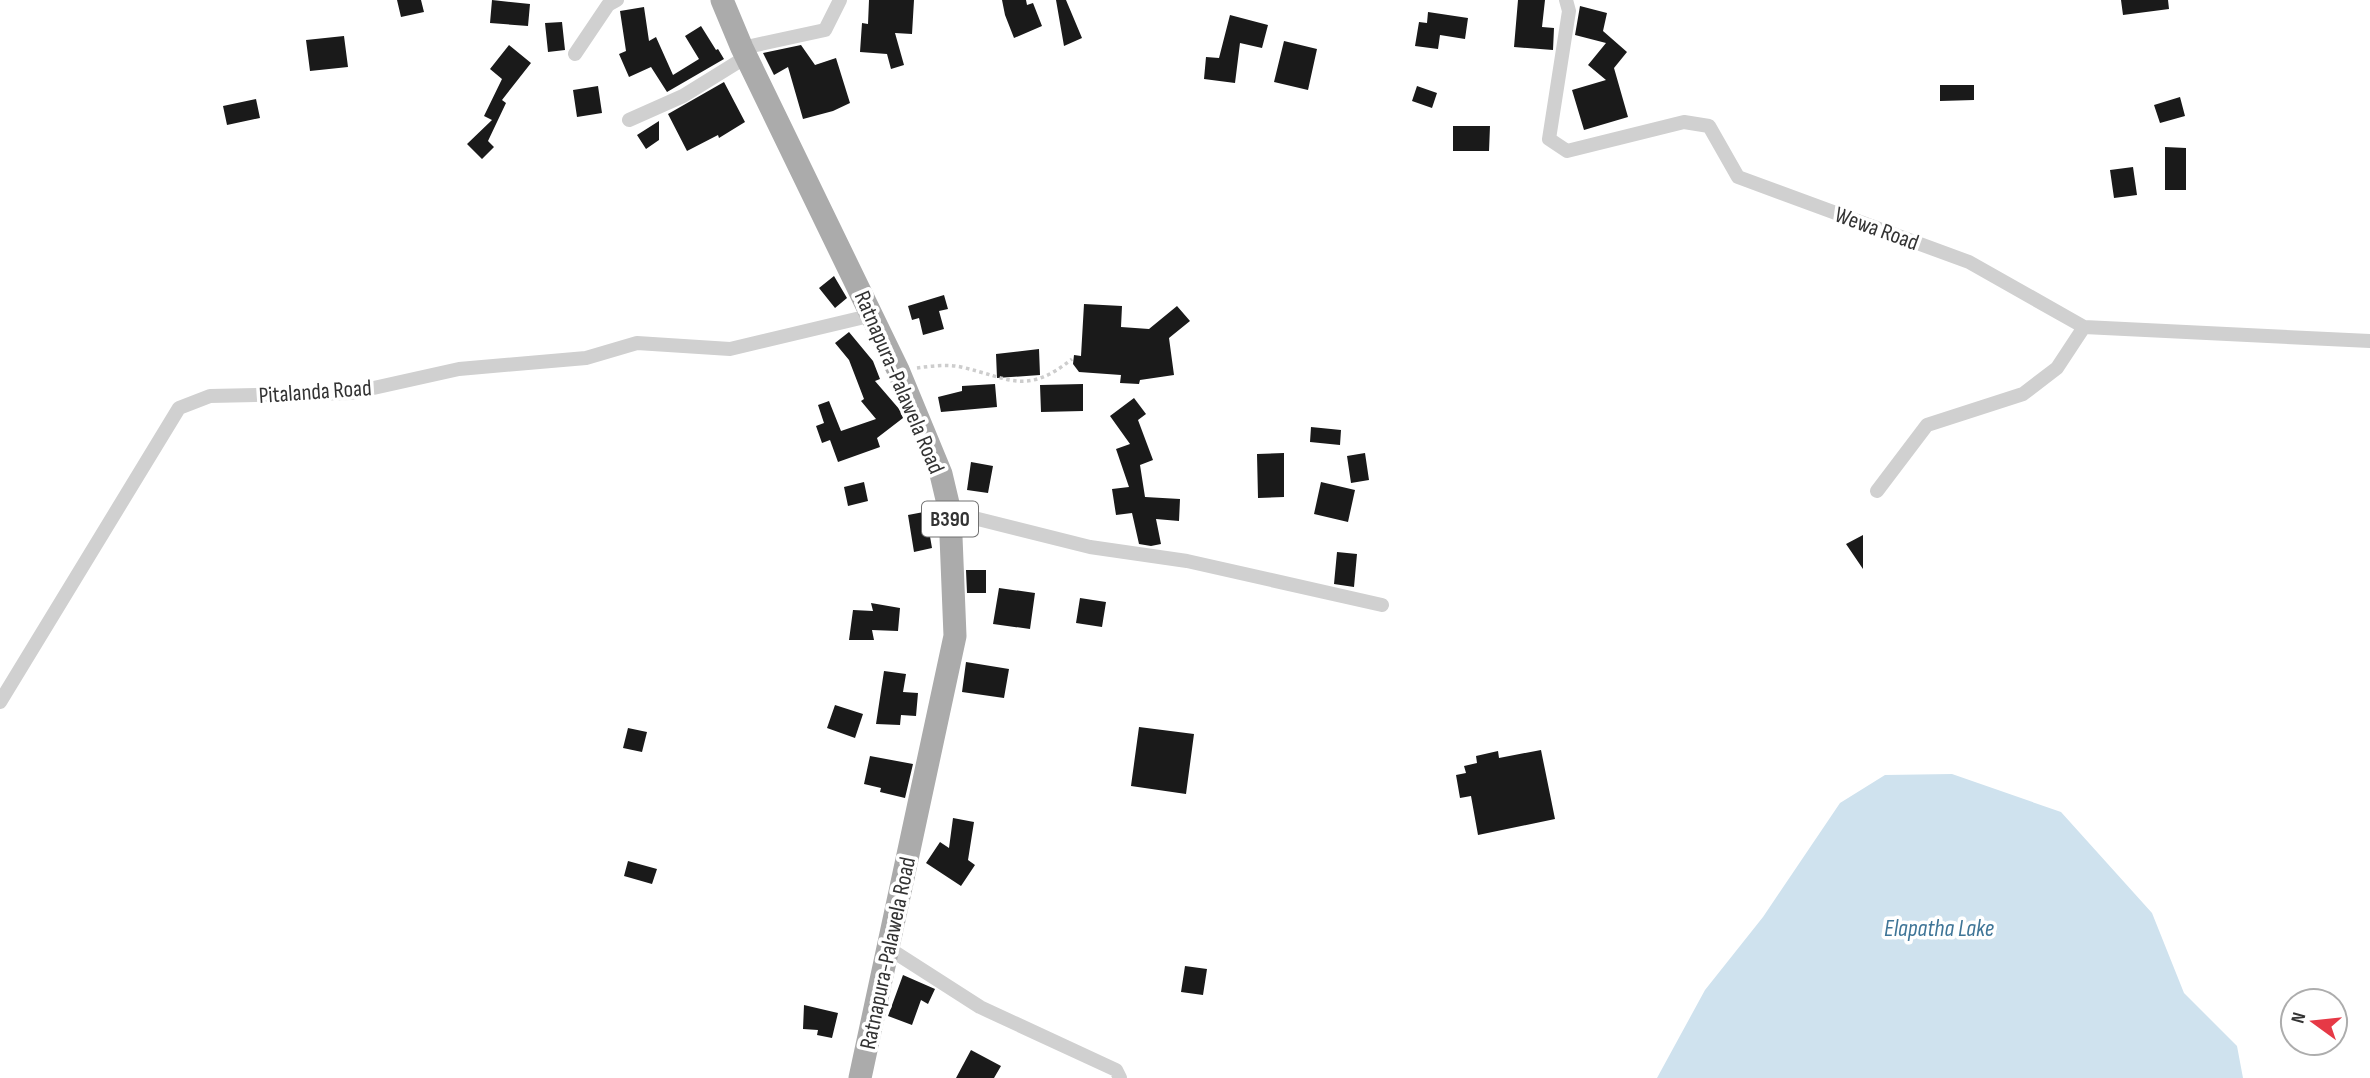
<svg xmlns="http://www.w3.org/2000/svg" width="2370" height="1078" viewBox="0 0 2370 1078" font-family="'Sofia Sans Condensed',sans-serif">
<rect width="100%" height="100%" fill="#fff"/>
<path fill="#cfe2ee" d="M1952 774 2061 812 2152 913 2184 993 2237 1046 2243 1078H1657L1705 990 1763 917 1840 803 1885 775Z"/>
<path fill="#1a1a1a" d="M397 0H421L424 12 401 17Z
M492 0 530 4 528 26 490 23Z
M869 0H914L912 34 895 33 904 65 891 69 887 54 860 52 862 23 868 24Z
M1002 0H1026L1027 5 1033 3 1042 26 1014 38 1005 15Z
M1056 0H1066L1082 38 1064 46Z
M1518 0H1545L1542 27 1554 28 1553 50 1514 47Z
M2121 0H2168L2169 9 2123 15Z
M1580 6 1607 13 1603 31 1627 52 1614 68 1628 117 1584 130 1572 90 1606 80 1588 65 1606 43 1575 35Z
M644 7 649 41 656 37 673 75 699 59 685 36 701 26 716 50 718 49 724 59 667 92 651 67 629 77 619 54 626 51 620 11Z
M1428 12 1468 18 1465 39 1440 35 1438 49 1415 46 1419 22 1427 23Z
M1230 15 1268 25 1262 48 1240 43 1235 83 1204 79 1206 57 1219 58Z
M562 22 565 50 548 52 545 23Z
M344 36 348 67 310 71 306 40Z
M1284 41 1317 49 1308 90 1274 82Z
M509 45 531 63 502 100 506 103 488 141 494 147 482 159 467 144 492 120 484 116 502 79 490 69Z
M801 45 815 65 836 58 850 103 833 111 803 119 788 67 774 75 763 53Z
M724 82 745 122 719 138 718 135 687 151 668 114Z
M1940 85H1974V100L1940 101Z
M598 86 602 113 577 117 573 90Z
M1417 86 1437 93 1432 108 1412 101Z
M2180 97 2185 116 2160 123 2154 105Z
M256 99 260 118 227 125 223 106Z
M659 121V140L646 149 637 135Z
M1453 126H1490L1489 151H1453Z
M2165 147 2186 148V190H2165Z
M2133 167 2137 195 2114 198 2110 170Z
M834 276 847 298 835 308 819 288Z
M944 295 948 309 939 311 944 329 923 335 919 318 912 320 908 306Z
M1084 304 1122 306 1121 327 1149 329 1177 306 1190 321 1169 338 1174 375 1140 380 1139 384 1120 383 1121 375 1079 372 1073 364 1074 355 1081 356Z
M849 332 873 361 880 379 875 381 900 410 903 418 877 438 880 447 838 462 830 440 822 443 816 426 824 423 818 405 829 401 841 431 876 419 861 401 864 399 849 360 835 343Z
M1039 349 1040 375 997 378 996 354Z
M995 384 997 407 941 412 938 397 962 391V386Z
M1083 384V411L1041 412 1040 385Z
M1134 398 1146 414 1138 420 1153 460 1140 465 1145 497 1180 499 1179 521 1156 519 1161 544 1151 546 1139 544 1132 513 1116 515 1112 489 1129 487 1116 449 1130 444 1110 416Z
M1311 427 1341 430 1340 445 1310 442Z
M1284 453V497L1258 498 1257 454Z
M1365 453 1369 480 1351 483 1347 456Z
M971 462 993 466 988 493 967 490Z
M864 482 868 501 848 506 844 487Z
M1321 482 1355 490 1348 522 1314 514Z
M929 511 931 525H928L932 548 914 552 908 515Z
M1863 535V569L1846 544Z
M1337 552 1357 554 1354 587 1334 584Z
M966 570H986V593H967Z
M999 588 1035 593 1030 629 993 624Z
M1080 598 1106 602 1102 627 1076 623Z
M871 603 900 608 898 631 872 630 874 640H849L853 610 873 611Z
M966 662 1009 669 1004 698 962 692Z
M884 671 906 674 903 692 918 693 916 716 901 715 900 725 876 724Z
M835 705 863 714 855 738 827 728Z
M1139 727 1194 734 1186 794 1131 786Z
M628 728 647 732 642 752 623 748Z
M1541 750 1555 819 1478 835 1471 796 1460 798 1456 775 1466 773 1464 766 1477 763 1476 756 1498 751 1499 758Z
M870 756 913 764 905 798 880 792 881 788 864 784Z
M953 818 974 822 968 860 975 865 961 886 926 863 940 842 949 848Z
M628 861 657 869 652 884 624 876Z
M1185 966 1207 969 1203 995 1181 992Z
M903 975 935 989 928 1004 921 1000 912 1025 888 1016Z
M804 1005 838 1013 832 1038 817 1035 818 1030 803 1029Z
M971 1050 1001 1066 994 1078H956Z"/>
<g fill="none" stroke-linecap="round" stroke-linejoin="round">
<path stroke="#cdcdcd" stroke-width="3.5" stroke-dasharray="3.5 3.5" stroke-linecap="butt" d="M917 368C931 366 947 364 961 367 1010 378 1026 396 1072 359"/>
<path stroke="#d0d0d0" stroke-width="14" d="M1566 0 1569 11 1549 139 1567 151 1684 122 1709 126 1738 177 1969 262 2084 327 2370 341
M742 48 825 30 840 0
M575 54 608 5 617 0
M629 120 683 96 746 57
M1877 491 1927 425 2023 394 2057 368 2084 327
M950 512 1090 547 1187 561 1382 605
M0 702 179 408 210 396 351 393 459 369 586 358 637 343 730 349 873 315
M888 948 980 1007 1116 1070 1120 1078"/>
<path stroke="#ababab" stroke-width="23" d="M722 0 742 48 898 370 941 474 950 512 955 636 860 1078"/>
</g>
<g text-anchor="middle" stroke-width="7" stroke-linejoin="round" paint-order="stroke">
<rect fill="#fff" stroke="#707070" stroke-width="2" x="922" y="501.5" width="56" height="35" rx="5"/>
<g font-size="21" font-weight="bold" fill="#333">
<text x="950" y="526">B390</text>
</g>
<g font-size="23" fill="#333" stroke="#fff">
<text transform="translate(1877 228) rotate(20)" y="8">Wewa Road</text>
<text transform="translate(900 382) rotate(67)" y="8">Ratnapura-Palawela Road</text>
<text transform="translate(315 391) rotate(-4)" y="8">Pitalanda Road</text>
<text transform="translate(887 953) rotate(-78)" y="8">Ratnapura-Palawela Road</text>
</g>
<g font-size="24" font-style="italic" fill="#3f7597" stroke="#fff">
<text x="1939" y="936">Elapatha Lake</text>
</g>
</g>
<g transform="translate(2314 1022) rotate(285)"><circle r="33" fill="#ffffff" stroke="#adadad" stroke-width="2"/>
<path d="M0-5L12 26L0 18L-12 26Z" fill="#e63946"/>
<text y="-10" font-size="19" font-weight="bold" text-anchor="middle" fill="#333333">N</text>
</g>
</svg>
